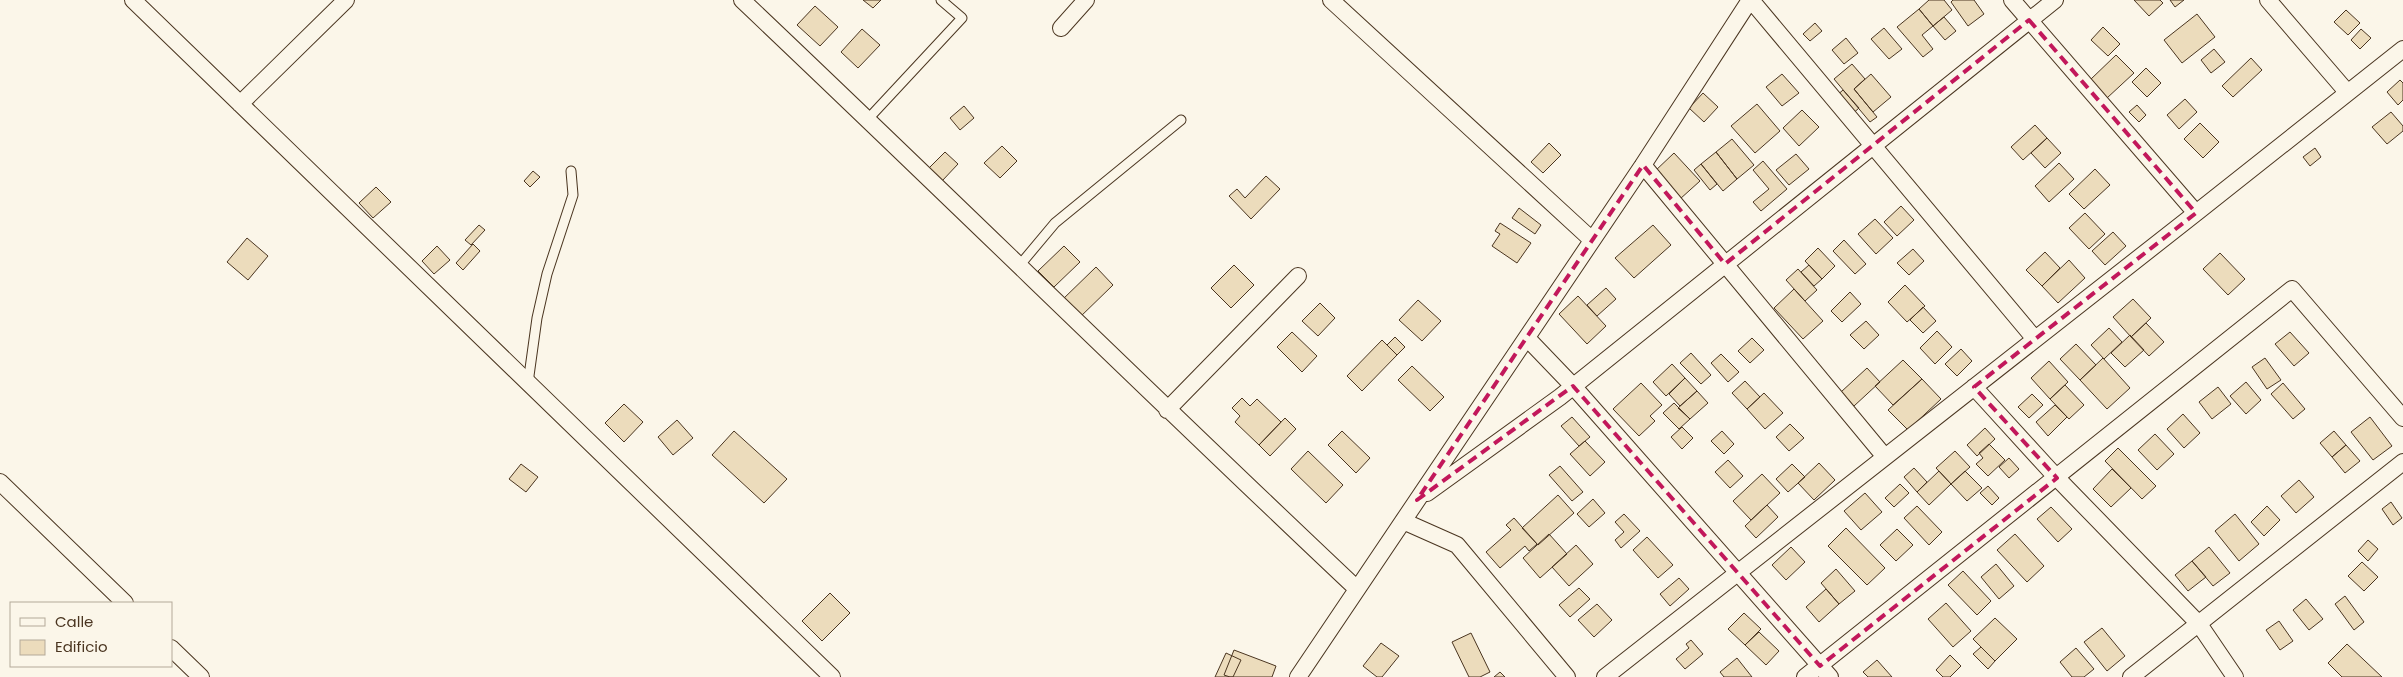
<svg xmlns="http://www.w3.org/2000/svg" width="2403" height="677" viewBox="0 0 2403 677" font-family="Poppins,sans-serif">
<rect width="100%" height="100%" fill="#fbf6e9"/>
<path fill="#ecdcbc" stroke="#4a3520" d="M863 0H881L873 8Z
M1929 0H1944L1952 10 1933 26 1919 9Z
M1953 0H1974L1984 14 1968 26 1951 2Z
M2134 0H2160L2163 3 2149 16Z
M2170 0H2184L2175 7Z
M815 6 838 27 820 46 797 25Z
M1919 9 1933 26 1922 35 1933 49 1923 57 1897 27Z
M2346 10 2360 23 2348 35 2334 22Z
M2197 14 2215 37 2182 63 2164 40Z
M1944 17 1956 31 1945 40 1933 26Z
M1815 23 1822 31 1810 41 1803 34Z
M2103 27 2120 44 2108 56 2091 40Z
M1884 28 1902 49 1889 59 1871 39Z
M862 29 880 45 858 68 841 52Z
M2361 29 2371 38 2360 49 2351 40Z
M1846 38 1858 53 1844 64 1832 50Z
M2214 49 2225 62 2211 73 2201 60Z
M2116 55 2134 73 2107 98 2090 80Z
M2251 58 2262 70 2233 97 2222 86Z
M1852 64 1865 79 1854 89 1877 117 1870 122 1834 79Z
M2146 68 2161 83 2147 97 2132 82Z
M1782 74 1799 93 1782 106 1766 87Z
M1871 74 1891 97 1873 112 1854 89Z
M2400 80 2403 83V100L2398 105 2387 92Z
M1843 90 1859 108 1850 116 1835 97Z
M1703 93 1718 107 1704 122 1689 108Z
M2185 99 2197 112 2179 129 2167 115Z
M1757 104 1780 131 1755 153 1731 126Z
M2137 105 2146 115 2139 122 2129 112Z
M964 106 974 118 960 130 950 118Z
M1802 110 1819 127 1799 146 1783 128Z
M2391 112 2403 126V131L2387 144 2372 127Z
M2200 123 2219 142 2203 158 2184 139Z
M2035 125 2047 138 2023 160 2011 147Z
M2047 138 2061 153 2045 168 2031 153Z
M1732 139 1754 165 1737 179 1716 152Z
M1549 143 1561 155 1543 173 1531 162Z
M1002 146 1017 161 1000 178 984 163Z
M2315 148 2321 157 2310 166 2303 157Z
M945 152 958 164 942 181 929 168Z
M1716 152 1737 179 1723 191 1701 164Z
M1674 153 1700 181 1680 199 1654 172Z
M1796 154 1809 169 1789 185 1776 170Z
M1763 161 1787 189 1761 211 1753 202 1769 189 1753 170Z
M2059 163 2074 179 2049 202 2035 186Z
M1701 164 1717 184 1710 190 1694 170Z
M2095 169 2110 185 2084 209 2069 194Z
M533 171 540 177 530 187 524 181Z
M1266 176 1280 189 1251 219 1229 196 1237 189 1245 198Z
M376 187 391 202 373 218 359 203Z
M1901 206 1914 220 1897 236 1884 222Z
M1519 208 1541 225 1535 234 1512 218Z
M2085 213 2105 234 2089 249 2069 228Z
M1875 219 1893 238 1876 254 1858 234Z
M1500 223 1531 243 1517 263 1492 246 1500 234 1495 231Z
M479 225 485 230 471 245 465 240Z
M1653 225 1671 245 1634 278 1615 258Z
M2113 232 2126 246 2105 265 2092 251Z
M247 238 268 256 248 280 227 262Z
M1844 240 1866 264 1855 274 1833 251Z
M473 244 480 251 463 270 456 263Z
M437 246 450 260 434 274 422 261Z
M1064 246 1080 262 1054 287 1038 271Z
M1818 248 1835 266 1822 279 1805 261Z
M1913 249 1924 261 1909 275 1897 263Z
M2045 252 2060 268 2042 286 2026 270Z
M2220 253 2245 279 2228 295 2203 269Z
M2069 260 2085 278 2058 303 2042 286Z
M1234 265 1254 285 1231 308 1211 288Z
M1809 265 1822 279 1814 286 1801 272Z
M1096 267 1113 285 1078 319 1061 301Z
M1798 269 1817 290 1805 301 1786 280Z
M1905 285 1925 306 1907 322 1888 302Z
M1606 288 1616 299 1597 316 1587 305Z
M1794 289 1823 321 1803 339 1774 308Z
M1850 292 1861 304 1842 322 1831 311Z
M1578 296 1606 326 1587 344 1559 314Z
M2133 299 2151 318 2131 337 2113 317Z
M1418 300 1441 321 1422 341 1399 320Z
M1320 303 1335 318 1318 336 1302 321Z
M1923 307 1936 321 1923 333 1910 320Z
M1866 321 1879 335 1864 349 1850 335Z
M2146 323 2164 342 2149 356 2131 337Z
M2109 328 2122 342 2104 359 2091 345Z
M1937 331 1952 347 1935 364 1920 348Z
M1292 332 1317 356 1302 372 1277 347Z
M2290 332 2309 353 2294 366 2275 344Z
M2130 335 2144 350 2125 367 2111 353Z
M1395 337 1405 347 1397 355 1387 345Z
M1752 338 1764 350 1750 363 1738 351Z
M1382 340 1397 355 1362 391 1347 376Z
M2076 344 2096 365 2080 380 2060 359Z
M1961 349 1972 361 1957 376 1945 364Z
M1691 353 1711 375 1701 384 1680 363Z
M1721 354 1739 372 1728 382 1711 363Z
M2103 358 2130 388 2107 409 2080 380Z
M2265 358 2281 380 2267 389 2252 367Z
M1903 360 1922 379 1893 405 1875 386Z
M2049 361 2068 382 2050 399 2031 378Z
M1672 364 1685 378 1666 396 1653 382Z
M1412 366 1444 397 1430 411 1398 380Z
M1867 368 1880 382 1854 406 1841 392Z
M1685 378 1697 391 1680 406 1669 394Z
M1922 379 1941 399 1908 430 1888 410Z
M1745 381 1760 397 1747 409 1732 393Z
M2246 382 2261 400 2246 414 2230 396Z
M1641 383 1662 405 1650 416 1655 421 1639 436 1613 409Z
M2283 383 2305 409 2293 419 2271 394Z
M2065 385 2084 405 2069 419 2050 399Z
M2218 387 2231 404 2212 419 2199 402Z
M1697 391 1708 403 1690 419 1678 408Z
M1764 393 1783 413 1765 429 1747 409Z
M2032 394 2043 405 2029 418 2018 407Z
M1242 398 1250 406 1257 399 1281 422 1259 445 1235 422 1240 416 1232 408Z
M1674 403 1690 419 1679 429 1663 413Z
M624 404 643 422 624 442 605 423Z
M2055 405 2067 417 2048 436 2036 422Z
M2183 414 2200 433 2184 448 2167 429Z
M1572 417 1590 437 1579 446 1561 426Z
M2370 417 2392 446 2373 460 2351 432Z
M1285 418 1296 429 1270 456 1259 445Z
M677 420 693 438 673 455 658 437Z
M1790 424 1804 438 1789 451 1776 437Z
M1682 427 1693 438 1682 449 1671 437Z
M1985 428 1995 439 1977 456 1967 445Z
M734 431 787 479 764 503 712 455Z
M1342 431 1370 458 1356 473 1328 445Z
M1722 431 1734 444 1724 454 1711 441Z
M2334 431 2346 445 2332 457 2320 443Z
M2155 434 2174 454 2157 470 2138 450Z
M1585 441 1605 462 1590 476 1570 454Z
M1989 444 2005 460 1988 476 1976 464 1983 458 1979 453Z
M2346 445 2360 461 2345 473 2332 457Z
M2118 448 2156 486 2142 499 2105 461Z
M1308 451 1343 485 1326 503 1291 469Z
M1955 451 1970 467 1951 484 1936 468Z
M2009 458 2019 469 2009 478 1999 467Z
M1728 460 1743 476 1730 488 1715 472Z
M1819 463 1835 480 1814 500 1798 483Z
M521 464 538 477 526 492 509 479Z
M1792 464 1805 477 1788 492 1776 479Z
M1560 466 1583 492 1572 501 1549 475Z
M1914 468 1927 482 1917 492 1904 477Z
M2112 469 2131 488 2111 507 2093 489Z
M1939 471 1951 484 1929 505 1917 492Z
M1965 471 1982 488 1967 501 1951 484Z
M1762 474 1780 493 1751 520 1733 501Z
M2299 480 2314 497 2296 513 2281 496Z
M1900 484 1909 493 1894 507 1885 498Z
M1988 486 1999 498 1992 505 1980 493Z
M1865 493 1882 512 1861 530 1844 511Z
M1558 495 1574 513 1538 545 1522 528Z
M1593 499 1605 513 1589 527 1577 514Z
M2391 502 2402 518 2393 525 2382 509Z
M1767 505 1778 517 1756 538 1745 526Z
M1917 506 1942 532 1929 545 1904 518Z
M2267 506 2280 520 2264 536 2251 522Z
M2051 507 2072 529 2058 542 2037 519Z
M1624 514 1640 531 1621 548 1615 540 1624 532 1615 522Z
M2235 514 2259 544 2239 561 2215 531Z
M1514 518 1537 544 1529 551 1525 546 1500 568 1486 552 1511 530 1506 525Z
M1846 528 1885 568 1867 585 1828 546Z
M1897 529 1913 545 1896 561 1880 545Z
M1549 534 1567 554 1540 578 1523 558Z
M2015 534 2044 566 2027 582 1997 550Z
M1647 537 1673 565 1658 578 1633 550Z
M2368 540 2378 549 2368 561 2358 551Z
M1576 545 1593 564 1569 586 1552 567Z
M1791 547 1805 562 1786 580 1772 565Z
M2209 547 2230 573 2213 586 2192 561Z
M2192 561 2206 577 2188 591 2175 575Z
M2362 562 2378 577 2364 591 2348 576Z
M1996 564 2014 586 1999 599 1981 577Z
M1836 569 1855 591 1839 604 1821 583Z
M1963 571 1991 601 1977 615 1948 585Z
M1679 578 1689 589 1670 606 1660 594Z
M1579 588 1590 599 1570 617 1559 605Z
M1826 589 1839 604 1819 622 1806 607Z
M830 593 850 613 822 641 802 621Z
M2345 596 2364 622 2354 630 2335 604Z
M2306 599 2323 619 2309 630 2293 610Z
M1946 603 1971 631 1953 647 1928 619Z
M1597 604 1612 620 1594 637 1578 620Z
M1744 613 1761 629 1745 645 1728 629Z
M1995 618 2017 639 1995 661 1973 639Z
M2279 621 2293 641 2280 650 2266 630Z
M2102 628 2125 656 2107 671 2084 642Z
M1759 632 1779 651 1766 665 1745 645Z
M1471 633 1490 672 1480 677H1469L1452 642Z
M1691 640 1703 654 1685 669 1676 659 1689 648 1686 644Z
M1381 643 1399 656 1382 677H1377L1363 666Z
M2347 644 2382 677H2342L2328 663Z
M1981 647 1995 661 1988 669 1973 654Z
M2076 648 2094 669 2084 677H2072L2060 662Z
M1234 650 1276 666 1272 677H1230L1224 675Z
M1226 653 1241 660 1233 677H1215Z
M1950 655 1961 666 1950 677H1943L1936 670Z
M1737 658 1752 677H1724L1720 672Z
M1877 660 1892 677H1868L1863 672Z
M1500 672 1505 677H1494Z"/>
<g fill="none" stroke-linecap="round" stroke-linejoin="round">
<g stroke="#4a3520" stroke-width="11">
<path id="lane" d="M868 119 962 18 941 0
M1019 266 1055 223 1181 120
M528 383 537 318 547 274 573 195 571 171"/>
</g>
<g stroke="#4a3520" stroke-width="18">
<path id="street" d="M133 0 832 677
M742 0C948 195 1150 394 1357 589
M1331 0 1592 240
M1751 0 2035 339
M2268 0 2347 92
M1061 28 1086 0
M240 104 346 0
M1643 165 1885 457
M2196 213 2403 49
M1527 338 1573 386 1830 677
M1974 387 2057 478 2199 624 2235 677
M1167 410 1298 276
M0 482 125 603
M1427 493 1560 397 2055 0
M1403 521 1457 545 1567 677
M171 648 201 677
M1298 677 1643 165 1750 0
M1605 677 2196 213 2012 0
M1805 677 2292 289 2403 418
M2131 677 2403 462"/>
</g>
<use href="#lane" stroke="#fbf6e9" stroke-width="9"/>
<use href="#street" stroke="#fbf6e9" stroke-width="16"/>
</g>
<path fill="none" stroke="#c2185b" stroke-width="4" stroke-dasharray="10 6" stroke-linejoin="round" d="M2029 20 2196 213 1974 387 2057 478 1820 666 1573 386 1417 500 1643 165 1725 264Z"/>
<rect x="10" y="602" width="162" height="65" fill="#fbf6e9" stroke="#b4a999"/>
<rect x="20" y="618" width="25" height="8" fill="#fbf6e9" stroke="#b4a999"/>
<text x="55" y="627" font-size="15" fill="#4a3520">Calle</text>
<rect x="20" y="640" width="25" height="15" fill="#ecdcbc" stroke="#b4a999"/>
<text x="55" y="652" font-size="15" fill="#4a3520">Edificio</text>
</svg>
